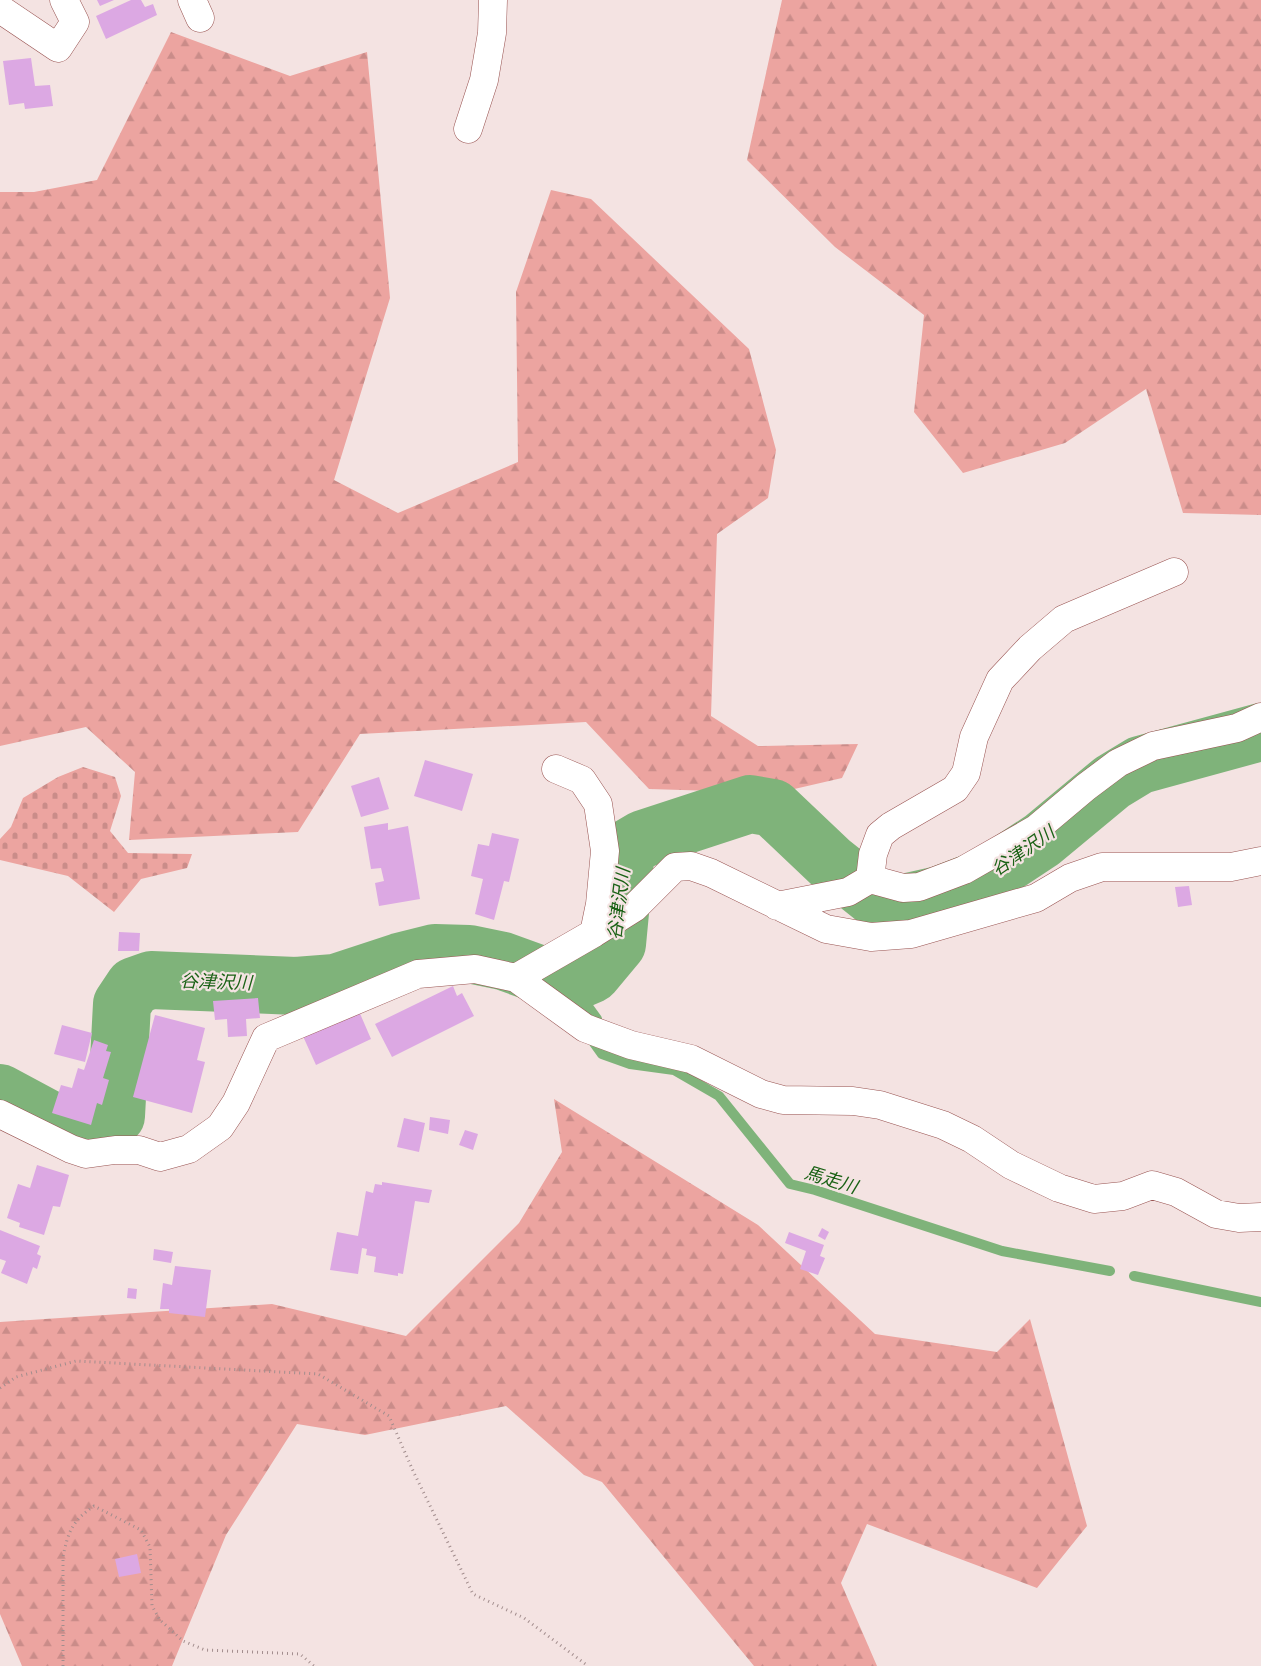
<svg xmlns="http://www.w3.org/2000/svg" width="1261" height="1666" viewBox="0 0 1261 1666" font-family="'Crimson Pro','Noto Sans JP',serif">
<defs>
<pattern id="forest-firs" width="22" height="20" patternUnits="userSpaceOnUse" patternTransform="scale(1.25)"><rect width="22" height="20" fill="#eca4a0"/><path d="M5 1l3.5 6h-7zM16 11l3.5 6h-7z" fill="#ca8c89"/></pattern>
<pattern id="cemetery-stones" width="16" height="16" patternUnits="userSpaceOnUse" patternTransform="scale(1.25)"><rect width="16" height="16" fill="#eca4a0"/><path d="M2 7V4a2 2 0 0 1 4 0v3zM10 15v-3a2 2 0 0 1 4 0v3z" fill="#ca8c89"/></pattern>
</defs>
<rect width="100%" height="100%" fill="#f4e3e2"/>
<path fill="url(#forest-firs)" d="M782 0H1261V515L1183 513 1146 389 1065 443 963 473 914 412 924 315 835 247 747 160Z
M171 32 290 76 367 52 390 298 334 480 398 513 518 462 516 292 551 190 591 199 749 349 776 450 768 498 717 534 711 716 758 746 858 744 842 778 777 793 649 789 586 722 360 734 298 832 129 840 135 772 86 727 0 746V192H34L97 180Z
M554 1099 758 1225 875 1334 997 1352 1030 1319 1087 1526 1037 1588 867 1524 841 1583 877 1666H754L602 1482 584 1475 506 1406 365 1435 297 1424 226 1535 172 1666H22L0 1614V1322L272 1304 406 1336 519 1223 562 1152Z"/>
<path fill="url(#cemetery-stones)" d="M83 767 115 777 121 796 110 831 128 853 192 854 187 868 141 879 114 912 68 876 0 860V839L11 827 23 798 58 777Z"/>
<g fill="none" stroke-linecap="round" stroke-linejoin="round">
<path stroke="#7fb37a" stroke-width="10" d="M571 983 597 1019
M592 1040 602 1054 630 1064 674 1070 719 1096 790 1184 815 1190 1002 1251 1110 1271
M1134 1276 1261 1302"/>
<path stroke="#7fb37a" stroke-width="58" d="M0 1093 54 1122 83 1130 104 1128 116 1116 122 1004 134 986 151 980 296 986 335 983 399 962 435 953 469 954 503 961 550 978 571 983 592 974 617 944 626 849 643 839 750 804 773 808 831 863 875 898 899 904 939 895 986 877 1042 840 1112 782 1140 765 1261 732"/>
</g>
<path fill="#dca8e3" d="M97 0H114L100 6Z
M131 0H141L145 7 153 4 157 15 106 39 96 16Z
M31 58 35 86 50 85 53 106 25 109 24 103 9 105 3 61Z
M425 760 473 774 462 811 414 796Z
M379 777 389 809 361 817 351 786Z
M388 823V830L408 826 420 899 379 906 375 883 384 881 381 868 371 869 364 827Z
M492 833 519 839 509 882 504 881 494 920 475 914 483 879 471 876 478 844 489 846Z
M1189 886 1192 905 1178 907 1175 887Z
M119 932 140 933 139 951H118Z
M453 986 457 996 462 993 474 1016 392 1057 375 1024Z
M258 998 260 1018 246 1019 247 1036 228 1037 227 1019 215 1020 213 1001Z
M358 1009 371 1039 316 1065 302 1034Z
M155 1015 205 1028 197 1060 205 1062 192 1113 133 1097Z
M62 1025 92 1033 85 1062 54 1054Z
M94 1040 108 1045 106 1051 111 1052 103 1078 109 1080 102 1105 97 1103 91 1125 52 1113 61 1085 72 1088 78 1068 84 1070Z
M430 1117 450 1120 448 1134 429 1130Z
M404 1118 425 1123 419 1152 397 1147Z
M465 1130 478 1134 473 1150 459 1145Z
M37 1165 69 1175 60 1207 53 1206 44 1235 19 1227 20 1223 7 1218 18 1184 30 1188Z
M382 1182 432 1190 429 1203 415 1201 403 1274 398 1273V1276L374 1272 376 1257 366 1255 367 1249 362 1248 358 1274 330 1270 337 1232 358 1236 366 1191 373 1193 375 1184 382 1185Z
M822 1228 829 1232 825 1240 818 1236Z
M0 1230 40 1246 37 1254 41 1256 37 1269 33 1267 27 1284 1 1273 6 1261 0 1259Z
M789 1232 824 1245 820 1256 825 1258 818 1275 800 1269 806 1251 785 1243Z
M154 1249 173 1252 171 1263 153 1260Z
M175 1266 211 1270 205 1317 169 1313V1309H160L163 1283 172 1285Z
M128 1288 137 1289 136 1299 127 1298Z
M137 1554 141 1573 119 1577 115 1559Z"/>
<g fill="none" stroke-linecap="round" stroke-linejoin="round">
<g stroke="#995452" stroke-width="29">
<path id="street" d="M192 0 200 18
M0 9 58 48 75 22 64 0
M468 129 484 80 492 33 493 0
M556 769 582 780 598 804 605 851 600 904 594 933
M870 879 903 888 919 887 964 870 1036 829 1086 787 1118 763 1153 746 1237 728 1261 717
M777 906 848 892 870 879 873 854 880 835 891 826 955 789 966 773 974 737 1000 680 1030 648 1064 619 1174 572
M516 978 585 1028 631 1045 691 1059 761 1094 783 1100 853 1101 880 1105 943 1125 972 1139 1011 1165 1059 1188 1094 1199 1123 1196 1152 1185 1176 1192 1216 1214 1239 1218 1261 1217
M0 1114 71 1149 86 1154 115 1150H139L160 1157 189 1149 220 1127 236 1103 266 1038 418 974 475 969 516 978 594 933 634 908 675 867 691 866 711 873 826 929 871 937 911 934 1036 898 1070 878 1102 867H1231L1261 861"/>
</g>
<path stroke="#a28d8d" stroke-width="3" stroke-dasharray="1 4" stroke-linecap="butt" d="M0 1388 16 1377 76 1361 318 1374 389 1416 414 1473 473 1594 524 1618 588 1666
M63 1666V1557C68 1532 72 1521 94 1506L141 1530 150 1547 152 1606 160 1620 183 1641 205 1650 300 1654 314 1666"/>
<use href="#street" stroke="#fff" stroke-width="28"/>
</g>
<g text-anchor="middle" stroke-width="4.5" stroke-linejoin="round" paint-order="stroke">
<g font-size="18" font-style="italic" fill="#1b6216" stroke="#f4e3e2">
<text transform="translate(1023 851) rotate(-35)" y="6">谷津沢川</text>
<text transform="translate(619 904) rotate(-83)" y="6">谷津沢川</text>
<text transform="translate(216 982) rotate(2)" y="6">谷津沢川</text>
<text transform="translate(831 1180) rotate(17)" y="6">馬走川</text>
</g>
</g>
</svg>
